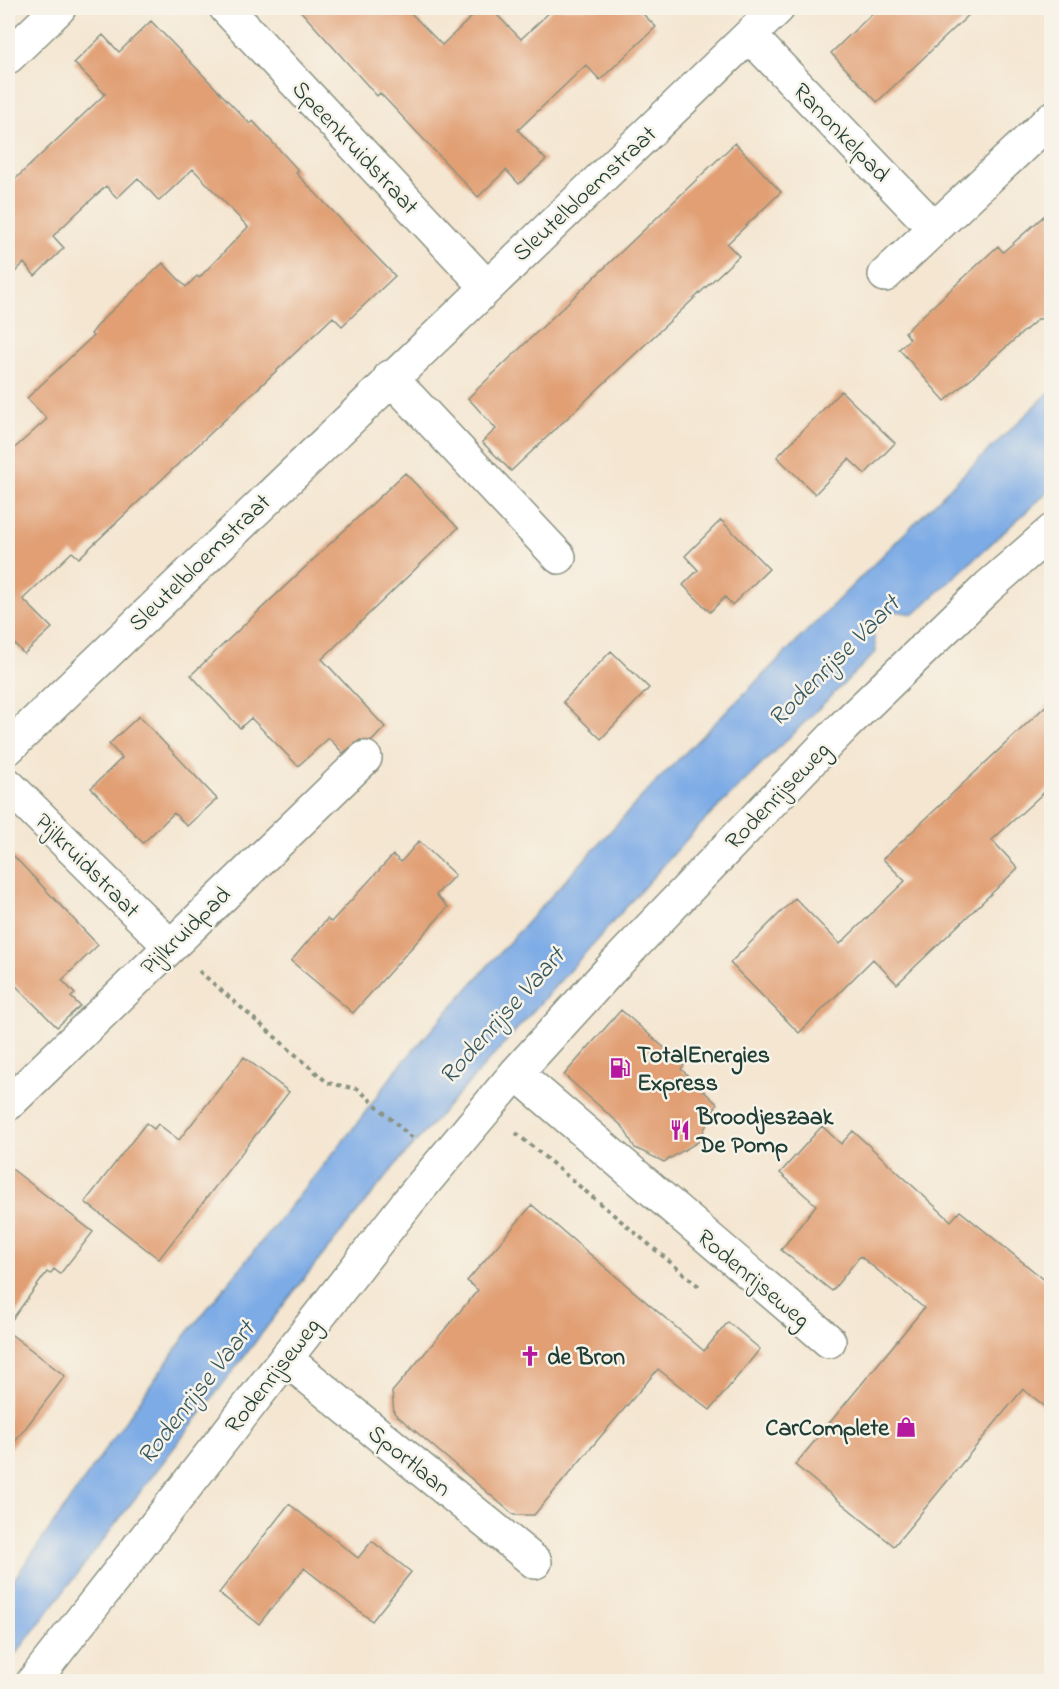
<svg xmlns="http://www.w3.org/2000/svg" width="1059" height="1689" viewBox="0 0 1059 1689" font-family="'Indie Flower',sans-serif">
<rect width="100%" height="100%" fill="#f7f3e8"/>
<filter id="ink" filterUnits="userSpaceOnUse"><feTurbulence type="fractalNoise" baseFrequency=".0167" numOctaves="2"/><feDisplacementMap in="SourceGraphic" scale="12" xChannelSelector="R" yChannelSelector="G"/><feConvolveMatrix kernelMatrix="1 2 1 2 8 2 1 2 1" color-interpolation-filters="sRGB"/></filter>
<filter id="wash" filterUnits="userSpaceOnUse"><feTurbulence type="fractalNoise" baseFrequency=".008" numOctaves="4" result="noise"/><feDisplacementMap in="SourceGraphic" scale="24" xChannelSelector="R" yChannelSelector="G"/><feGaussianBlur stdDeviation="1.35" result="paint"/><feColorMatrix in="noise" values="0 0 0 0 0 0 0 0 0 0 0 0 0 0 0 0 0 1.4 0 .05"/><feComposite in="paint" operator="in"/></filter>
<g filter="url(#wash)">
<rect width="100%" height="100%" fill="#f4e6d1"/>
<path fill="#7dabe6" stroke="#4e748d" stroke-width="1.5" d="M1051 391V489L914 614 894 611 873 631 876 652 695 830 398 1162 302 1281 8 1664V1588L186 1335 356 1125 397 1069 493 960 648 790 968 470Z"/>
<g id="blocks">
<path fill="#e19f73" d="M298 8H406L442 45 481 8H490L521 39 554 8H637L656 27 600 80 586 65 518 130 546 160 519 184 506 170 478 197 380 93 377 96Z
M878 8H976L877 102 831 53Z
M151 21 250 124 253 121 299 171 296 173 395 276 342 326 333 317 79 558 72 552 23 599 52 628 24 654 8 637V454L47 419 27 398 93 336 91 334 103 319 163 263 186 287 197 276 199 278 248 227 193 169 159 201 138 178 117 198 106 186 79 211 53 236 64 248 35 276 24 263 8 279V186L105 94 74 63 103 35 119 52Z
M735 143 781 192 727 244 739 256 511 471 482 442 496 429 468 398Z
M1052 209V318L1038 319 945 401 899 349 910 339 905 332 998 246 1003 252Z
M841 391 895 443 865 474 849 459 815 494 777 457Z
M405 473 458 528 322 659 385 727 372 741 360 740 343 753 329 738 298 766 251 718 240 728 191 675Z
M721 520 769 569 732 605 725 597 710 612 683 585 698 570 685 556Z
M611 651 649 688 601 739 563 702Z
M1052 700V785L992 840 1018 868 897 984 873 959 799 1033 730 963 795 898 840 944 905 881 883 859Z
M139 716 217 799 187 826 174 813 143 843 91 788 122 758 109 744Z
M419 841 455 875 436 895 448 907 353 1013 291 961 327 919 331 922 393 855 401 862Z
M8 850 98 945 62 980 75 994 71 997 80 1006 57 1027 8 978Z
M621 1010 684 1065 681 1069 717 1104 698 1142 664 1162 635 1148 623 1127 564 1075Z
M244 1057 289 1092 159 1259 85 1202 146 1123 154 1129 158 1124 179 1140Z
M822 1126 841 1144 853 1131 951 1221 960 1211 1052 1286V1412L1023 1389 894 1546 795 1465 924 1308 860 1256 832 1291 781 1250 816 1205 780 1173Z
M8 1166 93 1232 60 1274 54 1269 50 1274 47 1272 8 1325Z
M532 1205 704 1351 728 1322 760 1349 710 1410 658 1369 534 1515H514L394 1413 392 1392 478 1290 467 1281Z
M8 1332 65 1376 8 1451Z
M289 1504 358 1558 372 1541 411 1572 372 1621 304 1568 259 1624 219 1593Z"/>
</g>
</g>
<g filter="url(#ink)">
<use href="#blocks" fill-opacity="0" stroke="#8a9282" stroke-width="1.5"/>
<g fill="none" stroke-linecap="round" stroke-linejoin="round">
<g stroke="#8a9282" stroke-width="36">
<path id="minor" d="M226 8 486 286
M750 36 934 228
M8 57 59 8
M885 275 1052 118
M390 377 559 557
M8 748 778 8
M8 785 169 945
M516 1073 829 1341
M8 1104 365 758
M286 1359 535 1562
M33 1682 408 1202 516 1073 610 970 844 726 988 587 1052 531"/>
</g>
<path stroke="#8a9282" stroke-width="4" stroke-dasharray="4.5 4.5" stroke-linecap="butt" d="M199 971 328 1083 358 1089 412 1138
M516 1133 701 1288"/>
<use href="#minor" stroke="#fff" stroke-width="33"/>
</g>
</g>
<defs>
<g id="fuel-bare" transform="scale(1.62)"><path d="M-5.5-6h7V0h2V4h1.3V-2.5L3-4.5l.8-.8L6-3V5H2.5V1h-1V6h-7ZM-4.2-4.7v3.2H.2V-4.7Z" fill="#b5179e" stroke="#f7f3e8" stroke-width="2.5" paint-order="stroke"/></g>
<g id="restaurant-bare" transform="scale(1.62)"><path d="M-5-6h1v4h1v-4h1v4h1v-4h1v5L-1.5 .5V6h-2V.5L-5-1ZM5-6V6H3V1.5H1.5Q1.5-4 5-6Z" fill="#b5179e" stroke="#f7f3e8" stroke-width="2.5" paint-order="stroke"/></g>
<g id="church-bare" transform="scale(1.62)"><path d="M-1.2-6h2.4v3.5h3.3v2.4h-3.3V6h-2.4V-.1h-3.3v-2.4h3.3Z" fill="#b5179e" stroke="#f7f3e8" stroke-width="2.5" paint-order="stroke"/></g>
<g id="shop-bare" transform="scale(1.62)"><path d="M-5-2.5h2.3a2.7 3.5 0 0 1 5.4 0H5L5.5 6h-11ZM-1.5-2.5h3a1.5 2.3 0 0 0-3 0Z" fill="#b5179e" stroke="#f7f3e8" stroke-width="2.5" paint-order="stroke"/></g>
</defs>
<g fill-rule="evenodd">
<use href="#fuel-bare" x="620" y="1068"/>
<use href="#restaurant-bare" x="680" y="1130"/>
<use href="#church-bare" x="530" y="1356"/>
<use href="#shop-bare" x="906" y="1427"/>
</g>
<g text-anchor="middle" stroke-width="5" stroke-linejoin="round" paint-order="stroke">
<g font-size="24" fill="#1f3d34" stroke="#f7f3e8">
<text transform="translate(842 132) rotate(46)" y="8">Ranonkelpad</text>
<text transform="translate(356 147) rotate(47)" y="8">Speenkruidstraat</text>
<text transform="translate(584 193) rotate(-43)" y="8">Sleutelbloemstraat</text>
<text transform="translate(199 562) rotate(-44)" y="8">Sleutelbloemstraat</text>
<text transform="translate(777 795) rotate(-46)" y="8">Rodenrijseweg</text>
<text transform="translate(88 865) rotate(45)" y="8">Pijlkruidstraat</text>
<text transform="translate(185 930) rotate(-44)" y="8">Pijlkruidpad</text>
<text transform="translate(754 1278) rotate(40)" y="8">Rodenrijseweg</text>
<text transform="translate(272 1375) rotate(-52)" y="8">Rodenrijseweg</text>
<text transform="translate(410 1460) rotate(39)" y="8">Sportlaan</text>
</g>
<g font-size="24" font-weight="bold" fill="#1f3d34" stroke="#f7f3e8" text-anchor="start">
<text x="637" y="1062">TotalEnergies<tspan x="637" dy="28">Express</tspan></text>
<text x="697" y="1124">Broodjeszaak<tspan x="697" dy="28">De Pomp</tspan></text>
<text x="547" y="1364">de Bron</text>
<text x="889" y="1435" text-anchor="end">CarComplete</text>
</g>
<g font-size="26" font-style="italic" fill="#365860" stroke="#f7f3e8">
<text transform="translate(833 660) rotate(-45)" y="9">Rodenrijse Vaart</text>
<text transform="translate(501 1015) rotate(-48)" y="9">Rodenrijse Vaart</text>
<text transform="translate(195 1392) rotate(-52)" y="9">Rodenrijse Vaart</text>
</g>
</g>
<rect width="1059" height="1689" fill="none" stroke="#f7f3e8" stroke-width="30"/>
</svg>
